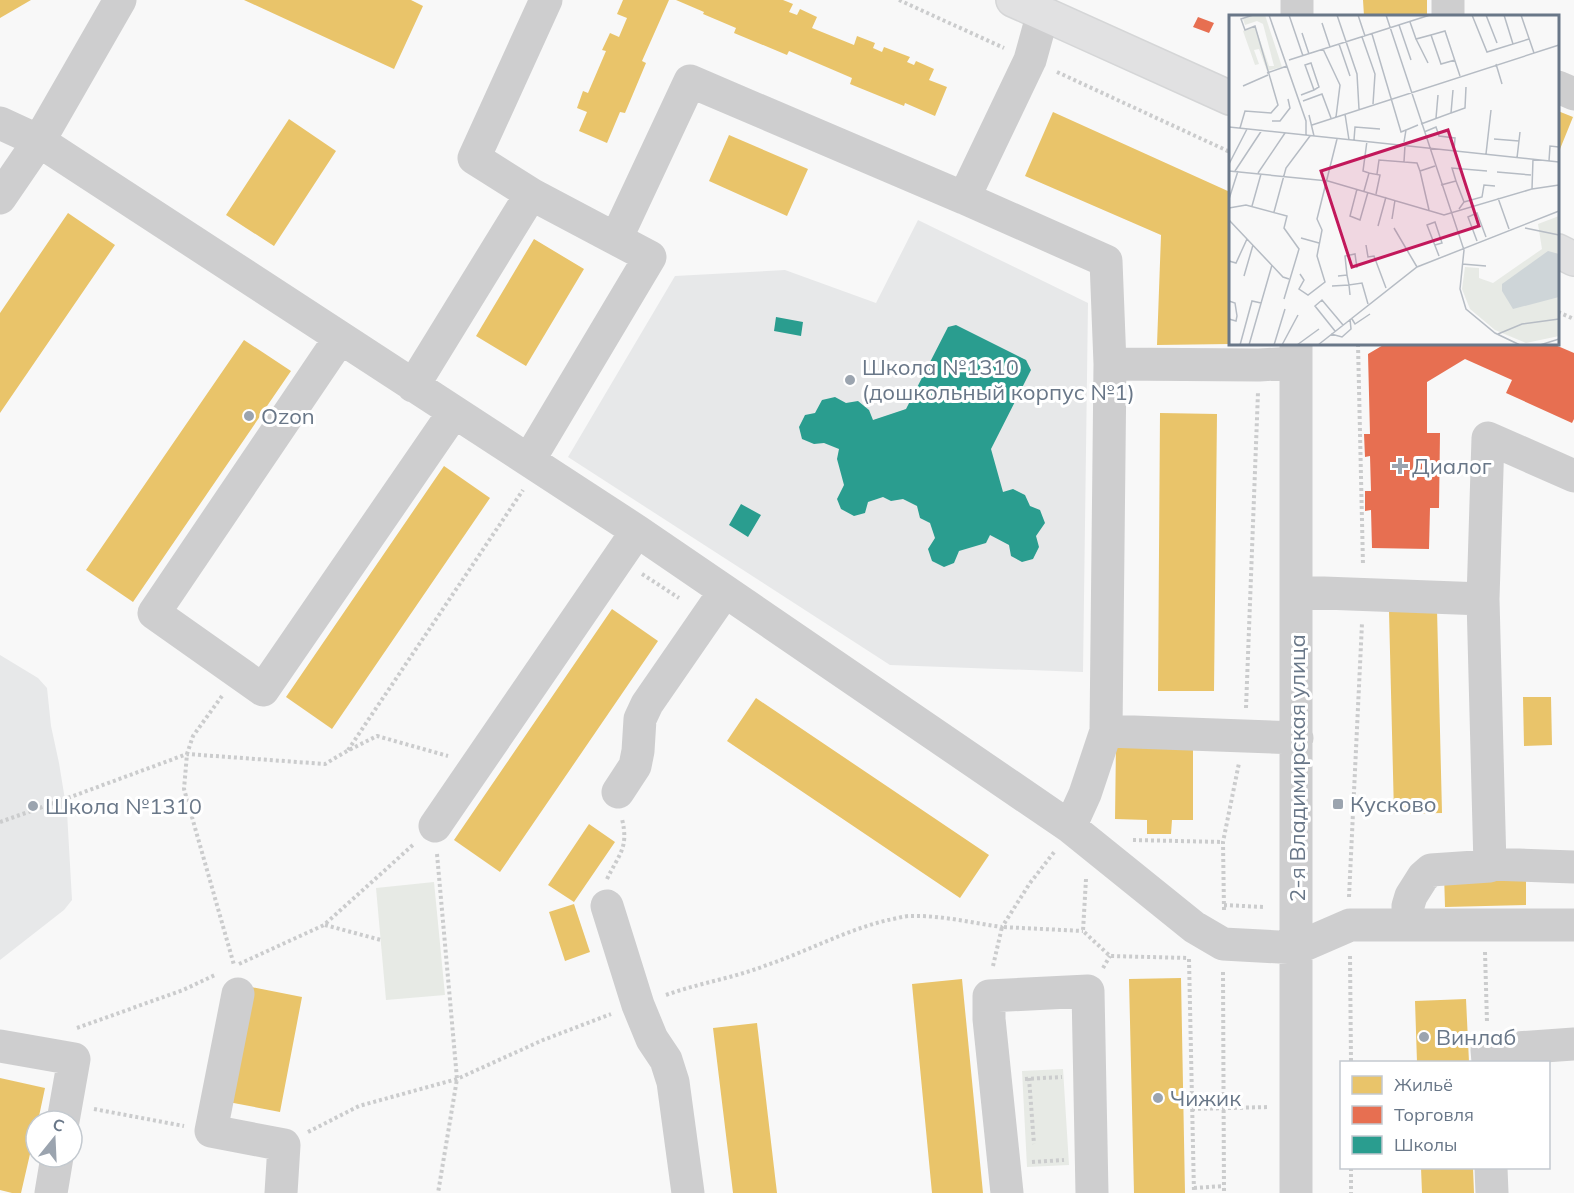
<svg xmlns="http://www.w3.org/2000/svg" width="1574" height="1193" viewBox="0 0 1574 1193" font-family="Mulish,sans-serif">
<rect width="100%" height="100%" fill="#f8f8f8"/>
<path fill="#e7e8e9" d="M918 220 1088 303 1083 672 890 665 568 457 675 276 785 270 876 303Z
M0 655 38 678 47 688 51 726 59 763 67 812 72 900 64 910 0 960Z"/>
<path fill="#e7eae5" d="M434 882 445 995 386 1000 376 888Z
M1063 1069 1069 1165 1027 1167 1022 1071Z"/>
<path fill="#e9c46a" d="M0 0H31L0 18Z
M244 0H411L423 6 394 69Z
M623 0H669L642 61 646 63 625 113 620 112 607 143 579 131 587 112 577 108 583 91 588 93 606 51 602 50 610 33 619 37 627 18 617 14Z
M676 0H783L793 4 789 12 797 15 800 9 817 17 812 28 854 45 857 36 875 43 873 48 882 52 884 47 910 57 907 62 914 65 916 61 934 69 929 80 947 87 935 116 905 103 904 106 850 84 852 78 789 51 787 55 734 33 736 28 703 14 704 12Z
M1363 0H1427V16H1364Z
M1558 111 1573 117 1558 154Z
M1053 112 1230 192V344L1157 345 1161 235 1025 176Z
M289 119 336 151 274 246 226 215Z
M729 135 808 169 787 216 709 181Z
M68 213 115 245 0 413V313Z
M534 239 584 269 526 366 476 336Z
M244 340 291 371 133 602 86 570Z
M1160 413 1217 414 1214 691H1158Z
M444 466 490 498 332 729 286 697Z
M612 609 658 641 500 872 454 840Z
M1437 609 1442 813 1394 814 1389 611Z
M1523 697H1551L1552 745 1524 746Z
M756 698 989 855 960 898 727 741Z
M1116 743 1193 744V820H1172L1171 834H1147V820L1115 819Z
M589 824 615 842 574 902 548 885Z
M1526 871V905L1445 907 1444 873Z
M574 904 590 952 565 961 549 912Z
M1181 978 1185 1193H1134L1129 979Z
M962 979 983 1193H932L912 984Z
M246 986 302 997 280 1112 223 1101Z
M1466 999 1469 1062H1417L1415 1001Z
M757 1023 777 1193H733L713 1028Z
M0 1078 45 1088 38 1121H36V1128L21 1193H12L0 1190Z
M1421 1168H1473L1474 1193H1422Z"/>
<path fill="#e76f51" d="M1198 17 1214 23 1209 33 1193 27Z
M1385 344H1553L1574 353V419L1572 423 1506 393 1512 380 1465 359 1427 382V433H1440L1439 508H1430L1429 549 1372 548 1371 510 1365 511V491H1371L1370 456 1365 457 1364 434H1370L1368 354Z"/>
<path fill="#2a9d8f" d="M776 317 803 322 801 336 774 331Z
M956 325 1026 360 1031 370 991 449 1003 492 1013 489 1025 495 1030 506 1040 510 1045 523 1036 536 1039 547 1033 559 1022 562 1011 556 1009 545 990 535 986 543 959 551 954 563 944 567 932 561 928 549 935 538 930 523 920 518 917 506 903 499 891 501 883 497 868 502 865 513 854 516 841 509 837 499 844 485 837 459 839 449 824 443 814 444 802 439 799 427 805 415 815 413 822 400 835 397 846 403 858 401 869 410 873 420 906 409 948 327Z
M741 504 761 515 748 537 729 525Z"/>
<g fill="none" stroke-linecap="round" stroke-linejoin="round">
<g stroke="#d5d6d7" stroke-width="36">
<path id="major" d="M1013 0 1230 98
M1558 251 1574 259"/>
</g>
<path stroke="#cbcccd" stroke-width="4" stroke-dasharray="3 3" stroke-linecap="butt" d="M899 0 1004 48
M1057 72 1230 152
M1558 312 1574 319
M1358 344 1363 565
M642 574 679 598
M222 696 193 736 187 754 184 789 234 965
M1246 708 1258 392
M348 750 523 490
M0 822 65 799 187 754 325 764 347 751 377 736 448 756
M1133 840 1223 842
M437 854 457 1079 438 1193
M607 879C619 854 629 848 622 819
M1086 879 1083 931 1110 956 1188 958
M1349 897 1362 623
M1224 905 1263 907
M1224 910 1223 842 1239 763
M325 925 381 940
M1485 952 1487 1022
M1350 956 1351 1062
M1189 959 1194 1193
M239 964 324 925 414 844
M993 966 1002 927 1083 931
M1103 968 1110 956
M1223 972 1224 1193
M666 995C699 983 734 978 767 965 808 951 846 930 888 920 895 919 903 916 910 916 941 915 972 923 1002 927L1030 883 1055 851
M77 1028 183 990 215 975
M1029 1078 1034 1144
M1025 1079 1062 1077
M94 1109 184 1126
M1192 1109 1269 1107
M308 1132 359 1106 457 1079 543 1040 611 1014
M1032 1162 1064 1160
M1351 1168V1193
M1194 1188 1224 1186"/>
<path stroke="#cececf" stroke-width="33" d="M1448 0V16
M1297 16V0
M1558 87 1574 94
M0 123 39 141 637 531 1070 827 1194 927 1223 944 1297 948 1350 925H1574
M531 194 474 158 546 0
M0 198 39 141 120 0
M964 198 1106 261 1110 364 1259 365 1296 363
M616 239 690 81 964 198 1030 60 1043 13
M340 338 154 613 263 690 454 412
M413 386 531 194 650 257 529 460
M1297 592 1483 599 1488 438 1574 476
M1106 731 1297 738
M618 792 635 766 638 751 640 719 647 704 725 591
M435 826 637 531
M1070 827 1085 794 1106 731 1110 364
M1490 864 1574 867
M607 906 638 1005 652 1039 666 1060 673 1082 688 1193
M1408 924V906L1411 896 1423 877 1431 870 1490 866 1483 599
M238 994 211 1131 284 1145 281 1193
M0 1046 74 1059 63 1121
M1488 1062 1487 1050 1574 1044
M1491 1168 1492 1193
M51 1193 57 1157
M1007 1193 989 1019V996L1088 991 1092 1193
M1296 1193V344"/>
<use href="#major" stroke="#e1e1e2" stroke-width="33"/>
</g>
<g fill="#9ba4af" stroke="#fff" stroke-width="2">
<circle cx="850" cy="380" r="6"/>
<circle cx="249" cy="416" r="6"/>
<path d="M1397 457h6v6h6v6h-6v6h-6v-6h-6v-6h6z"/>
<rect x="1332" y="798" width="12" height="12" rx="3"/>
<circle cx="33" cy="806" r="6"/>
<circle cx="1424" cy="1037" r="6"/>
<circle cx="1158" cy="1098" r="6"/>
</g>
<g text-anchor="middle" stroke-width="6" stroke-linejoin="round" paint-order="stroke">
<g font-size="22" fill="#697788" stroke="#fff" text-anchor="start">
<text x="862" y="375">Школа №1310<tspan x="862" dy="25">(дошкольный корпус №1)</tspan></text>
<text x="261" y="424">Ozon</text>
<text x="1412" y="474">Диалог</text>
<text x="1350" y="812">Кусково</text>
<text x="45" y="814">Школа №1310</text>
<text x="1436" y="1045">Винлаб</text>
<text x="1170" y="1106">Чижик</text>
</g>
<g font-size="22" fill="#697788" stroke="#fff">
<text transform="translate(1297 768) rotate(-90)" y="8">2-я Владимирская улица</text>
</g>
</g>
<g transform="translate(1229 15)">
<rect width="330" height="330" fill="#f8f8f8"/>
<path d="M24 0H36L53 52 38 56 30 34 25 35 30 49 26 50 14 16 26 11 40 51H45L34 9 28 6 16 10 14 4ZM330 201V321L297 328 266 315 241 294 233 274 236 252 250 253V263L264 268 313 234 309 209Z" fill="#e7eae5"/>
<path d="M319 236 330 239V282L284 294 273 276V269Z" fill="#ced5d8"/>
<path fill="none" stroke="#b6bcc4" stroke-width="1.5" d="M40 0 77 106V120M60 0 74 41M108 0 128 59 130 94M129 0 136 21M157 0 235 235 231 274 237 294 266 318 291 330M243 0 258 37 300 24M257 0 268 28M275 0 284 29M292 0 305 38M181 7 187 24 202 20 212 49 226 45M93 8 101 32M170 10 182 45M73 18 80 39M143 19 172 117 177 115M202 20 216 16 231 61M133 22 146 59 144 89M187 24 199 48M110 29 121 61M94 34 111 70 107 102M60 45 201 0M267 49 273 69M38 58 58 51M14 71 39 60M72 80 85 75 90 72 82 48 76 50 85 75M74 86 93 79 102 103M222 98 236 93 237 72M116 99 120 125M80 100 85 121M207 103 209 80M43 106H51L61 93 59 84M192 109 222 98 224 75M83 110 330 30M0 112 330 147M11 113 16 96 42 98 49 90 26 11 16 15 12 4 24 0M195 117 207 112 210 121 226 123 225 136M265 124 290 126M125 125 126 112 151 114M138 126 134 156 140 158M175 127 177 115 189 110M257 139 262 95M288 143 291 117M320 146 321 131 330 132M175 147 188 148 191 156 206 151M0 149 18 114M0 156 99 166 215 200 303 174 304 144M6 156 33 115M191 156 200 195M268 157 302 160M29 158 56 118M148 159 150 145 175 147 176 130M227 166 235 187 230 194M212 170 227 166 223 153 258 156M128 174 121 201 131 205 139 177M303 174 330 170M135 176 140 158 151 160 147 179M269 183 280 214M0 184 9 156M235 187 253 182 255 170 266 171M23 191 32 159M0 193 17 190 58 201 55 213 70 234 55 284M45 197 57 153 81 121M163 204 166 185M0 205 54 262 60 264M149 211 157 182M165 213 188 252M296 213 330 220M72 223 90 228M248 226 239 202 248 198 257 222M137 230 139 242 145 241 157 273M206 230 213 228 206 207 198 210 210 241M0 246 7 248 18 224M233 249 257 251M71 259 75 265 70 274 79 280 96 267 88 241 93 215 88 204 108 124M118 260 116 241 126 239 128 253M15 261 24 230M109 261 118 260 120 270 133 268 139 289M103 271 120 270 121 280M0 286 6 288 8 301 7 306 0 304M123 304 126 309 141 299M106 316 86 291 93 285 114 310M102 319 113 322 122 314 121 304M269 319 293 309 330 304M11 330 23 286 32 288M20 330 43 250M45 330 56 294M53 330 69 300M68 330 90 314M89 330 188 252 330 196M311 330 330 324"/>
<path fill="#c2185b" fill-opacity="0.15" stroke="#c2185b" stroke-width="3" d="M219 115 250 211 123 252 92 156Z"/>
<rect width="330" height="330" fill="none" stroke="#697788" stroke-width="3"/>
</g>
<rect x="1340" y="1061" width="210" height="108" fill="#ffffff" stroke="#c3c9cf" stroke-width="1.5"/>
<rect x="1352" y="1076" width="30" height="18" fill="#e9c46a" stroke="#c3c9cf" stroke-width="1.5"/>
<text x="1394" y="1091" font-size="18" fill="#697788">Жильё</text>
<rect x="1352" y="1106" width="30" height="18" fill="#e76f51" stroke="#c3c9cf" stroke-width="1.5"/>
<text x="1394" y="1121" font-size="18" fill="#697788">Торговля</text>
<rect x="1352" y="1136" width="30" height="18" fill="#2a9d8f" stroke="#c3c9cf" stroke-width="1.5"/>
<text x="1394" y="1151" font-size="18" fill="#697788">Школы</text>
<g transform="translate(54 1139) rotate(18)"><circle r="28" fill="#ffffff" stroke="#c3c9cf" stroke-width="1.5"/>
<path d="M0-4.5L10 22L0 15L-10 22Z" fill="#9ba4af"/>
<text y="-9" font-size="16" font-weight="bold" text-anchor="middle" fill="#697788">С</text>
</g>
</svg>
